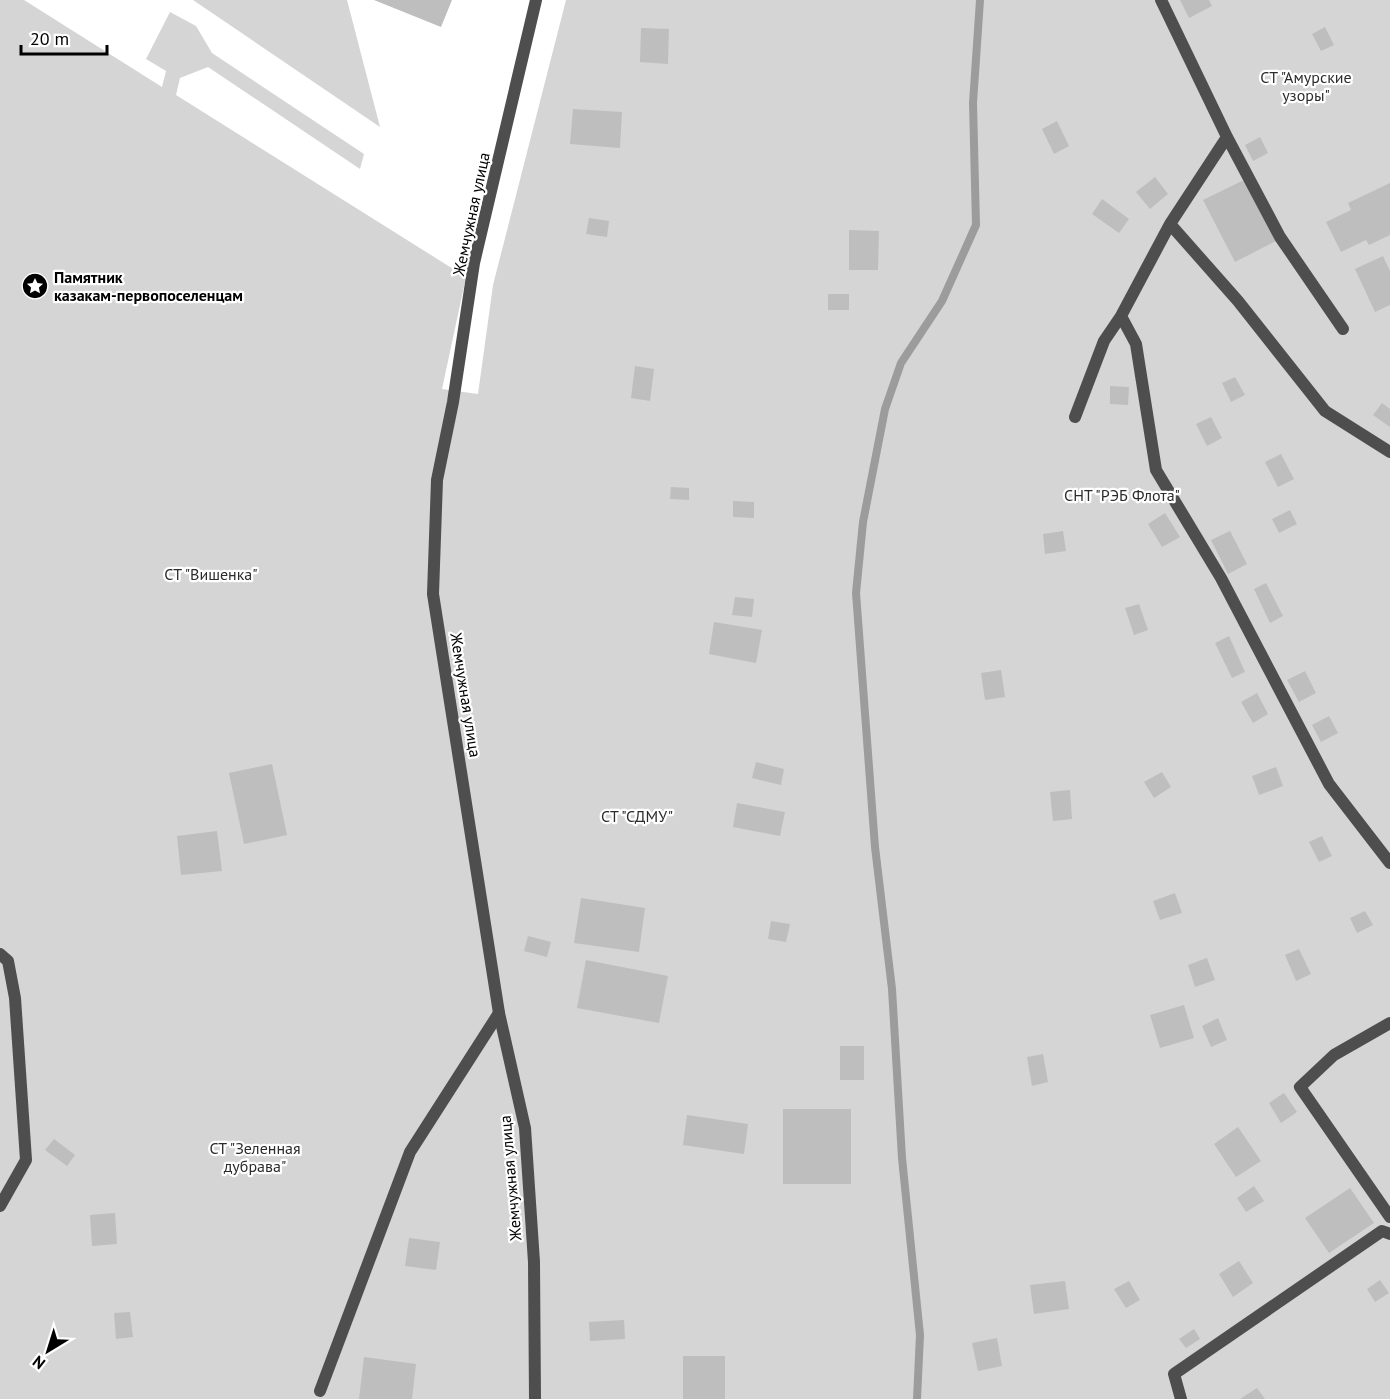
<svg xmlns="http://www.w3.org/2000/svg" width="1390" height="1399" viewBox="0 0 1390 1399" font-family="'PT Sans',sans-serif">
<rect width="100%" height="100%" fill="#fff"/>
<path fill="#d5d5d5" d="M0 0H24L162 87 166 71 146 59 170 12 196 26 212 53 364 154 360 169 208 67 180 78 176 95 466 277 442 389 478 394 493 285 566 0H1390V1399H0Z
M193 0H347L380 127Z"/>
<g fill="none" stroke-linecap="round" stroke-linejoin="round">
<path stroke="#9c9c9c" stroke-width="8" d="M917 1399 920 1335 902 1158 892 989 875 847 856 593 863 522 885 409 901 363 942 301 976 225 973 103 980 0"/>
</g>
<path fill="#bebebe" d="M374 0H452L441 27Z
M1180 0H1209L1212 6 1189 18Z
M1325 27 1334 45 1321 51 1312 34Z
M641 28 669 29 668 64 640 62Z
M573 109 622 112 620 148 570 144Z
M1057 121 1069 146 1054 154 1042 129Z
M1260 137 1268 153 1253 161 1245 145Z
M1155 177 1168 194 1150 209 1136 192Z
M1244 180 1276 241 1235 262 1203 200Z
M1390 183V235L1369 245 1366 240 1341 252 1326 222 1351 210 1348 203Z
M1102 199 1129 219 1119 233 1092 214Z
M589 218 609 221 607 237 586 234Z
M849 230 879 231 878 270H849Z
M1383 256 1390 271V305L1375 312 1355 269Z
M828 294H849V310H828Z
M635 366 654 369 650 401 631 398Z
M1235 377 1245 395 1231 402 1222 383Z
M1110 386 1129 387 1128 405 1110 404Z
M1382 403 1390 409V427L1373 415Z
M1211 417 1222 438 1207 446 1196 424Z
M1281 454 1294 479 1278 487 1265 462Z
M671 487 689 488V500L670 499Z
M733 501 754 502V518L733 517Z
M1290 510 1297 524 1279 533 1272 519Z
M1165 513 1180 537 1162 547 1148 524Z
M1063 531 1066 551 1045 554 1043 534Z
M1230 531 1247 564 1228 574 1211 540Z
M1266 583 1283 616 1270 623 1254 589Z
M735 597 754 599 752 617 732 615Z
M1139 604 1148 630 1134 635 1125 608Z
M714 622 762 630 756 663 709 654Z
M1229 636 1245 672 1232 678 1215 643Z
M1001 670 1005 697 985 700 981 673Z
M1305 671 1316 693 1299 702 1287 680Z
M1257 693 1268 714 1253 723 1241 702Z
M1329 716 1338 733 1321 742 1312 725Z
M756 762 784 769 781 785 752 778Z
M272 764 287 835 244 844 229 773Z
M1276 767 1283 786 1259 795 1252 776Z
M1162 772 1171 787 1154 798 1144 782Z
M1070 790 1072 819 1053 821 1050 792Z
M737 803 785 812 780 836 733 827Z
M217 831 222 871 181 875 177 836Z
M1322 836 1332 856 1319 862 1309 842Z
M1175 893 1182 913 1160 920 1153 901Z
M581 898 645 908 639 952 574 943Z
M1365 911 1373 925 1357 933 1350 918Z
M771 921 790 924 786 942 768 939Z
M528 936 551 942 547 957 524 951Z
M1299 949 1311 974 1296 981 1285 955Z
M1207 958 1215 980 1195 987 1188 965Z
M586 960 668 976 659 1023 577 1008Z
M1184 1005 1194 1038 1160 1048 1150 1015Z
M1218 1018 1227 1040 1211 1047 1202 1026Z
M840 1046H864V1080H840Z
M1043 1054 1048 1082 1032 1086 1027 1057Z
M1284 1093 1297 1112 1281 1123 1269 1103Z
M783 1109H851V1184H783Z
M687 1115 748 1124 744 1154 683 1145Z
M1238 1127 1261 1161 1236 1177 1214 1144Z
M54 1139 75 1155 67 1166 45 1150Z
M1254 1186 1264 1201 1246 1212 1237 1198Z
M1350 1188 1374 1223 1329 1253 1305 1218Z
M115 1213 117 1244 92 1246 90 1215Z
M409 1238 440 1242 436 1270 405 1266Z
M1239 1261 1253 1283 1233 1297 1219 1274Z
M1380 1280 1389 1293 1375 1302 1367 1289Z
M1065 1281 1069 1309 1034 1314 1030 1285Z
M1129 1281 1140 1300 1126 1308 1114 1289Z
M130 1312 133 1337 116 1339 114 1313Z
M624 1320 625 1339 590 1341 589 1322Z
M1194 1329 1200 1339 1186 1348 1179 1339Z
M997 1338 1002 1366 978 1371 972 1343Z
M683 1356H725V1399H683Z
M364 1357 416 1364 412 1399H359Z
M1257 1388 1265 1399H1240Z"/>
<g fill="none" stroke-linecap="round" stroke-linejoin="round">
<path stroke="#4e4e4e" stroke-width="12" d="M0 954 8 961 15 998 26 1160 0 1206
M320 1391 410 1152 499 1013"/>
<path stroke="#4e4e4e" stroke-width="12" d="M1161 0 1227 137 1280 237 1343 329
M1227 137 1170 224 1238 301 1325 411 1390 452
M1170 224 1121 316 1136 344 1156 470 1221 578 1329 784 1390 863
M1075 417 1104 341 1121 316
M1390 1023 1334 1055 1300 1087 1390 1217
M535 1399 534 1262 525 1128 499 1013 433 594 437 480 453 402 474 263 536 0
M1181 1399 1174 1374 1382 1231 1390 1234"/>
</g>
<defs>
<g id="sight-disc" transform="scale(1.35)"><circle r="9.5" fill="#000" stroke="#fff"/><path d="M0-6L1.8-2.2L6-1.7L2.9 1.2L3.7 5.4L0 3.3L-3.7 5.4L-2.9 1.2L-6-1.7L-1.8-2.2Z" fill="#fff"/></g>
</defs>
<g fill-rule="evenodd">
<use href="#sight-disc" x="35" y="286"/>
</g>
<g text-anchor="middle" stroke-width="4.5" stroke-linejoin="round" paint-order="stroke">
<g font-size="16" fill="#2c2c2c" stroke="#fff">
<text x="1306" y="83">СТ "Амурские<tspan x="1306" dy="18">узоры"</tspan></text>
<text x="1122" y="501">СНТ "РЭБ Флота"</text>
<text x="211" y="580">СТ "Вишенка"</text>
<text x="637" y="822">СТ "СДМУ"</text>
<text x="255" y="1154">СТ "Зеленная<tspan x="255" dy="18">дубрава"</tspan></text>
</g>
<g font-size="16" fill="#000" stroke="#fff">
<text transform="translate(471 214) rotate(-78)" y="6">Жемчужная улица</text>
<text transform="translate(466 695) rotate(81)" y="6">Жемчужная улица</text>
<text transform="translate(510 1178) rotate(-95)" y="6">Жемчужная улица</text>
</g>
<g font-size="16" font-weight="bold" fill="#000" stroke="#fff" text-anchor="start">
<text x="54" y="283">Памятник<tspan x="54" dy="18">казакам-первопоселенцам</tspan></text>
</g>
</g>
<g transform="translate(48 1351) rotate(218)" stroke="#ffffff" stroke-width="4.5" paint-order="stroke">
<path d="M0-4.5L10 22L0 15L-10 22Z" fill="#000000"/>
<text y="-9" font-size="16" font-weight="bold" text-anchor="middle" fill="#000000">N</text>
</g>
<path d="M21 45v9h86v-9" fill="none" stroke="#000000" stroke-width="3"/>
<text x="30" y="45" font-size="18" fill="#000000" stroke="#ffffff" stroke-width="4.5" paint-order="stroke">20 m</text>
</svg>
